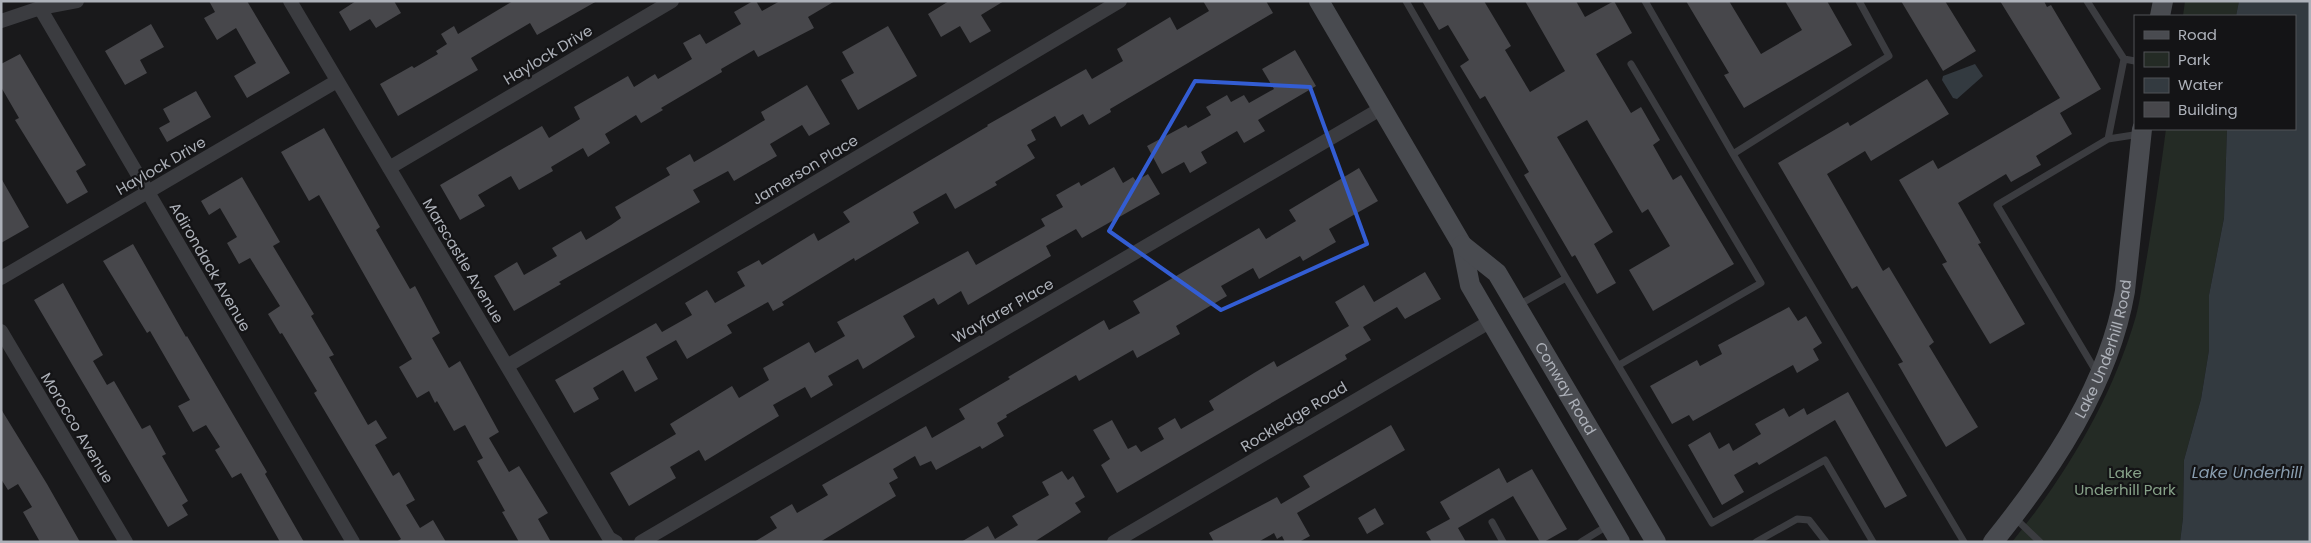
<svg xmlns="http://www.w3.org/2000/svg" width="2311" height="543" viewBox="0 0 2311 543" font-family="Poppins,sans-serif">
<rect width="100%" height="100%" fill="#19191b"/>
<path fill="#242b25" d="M2185 1H2239L2236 16H2183Z
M2166 129H2227L2224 218 2209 295V350L2201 399 2184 460 2183 518 2180 542H2012C2066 475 2112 399 2136 316 2140 301 2142 284 2145 268 2153 222 2160 175 2166 129Z"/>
<path fill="#333a40" d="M2239 1H2310V542H2180L2183 518 2184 460 2201 399 2209 350V295L2224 218 2227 129H2295V16H2236Z
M1975 64 1983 76 1957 99 1953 98 1942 80 1943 76Z"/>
<path fill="#47474b" d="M209 1H247L290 73 247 98 234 76 256 63 236 28 217 40 204 18 215 12Z
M356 1H394L401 13 376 28 370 19 350 31 339 12Z
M513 1H597L537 35 530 23 471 58 478 70 398 116 380 84 412 66 414 68 438 54 436 51 447 44 441 34 454 26 458 34Z
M753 1H756L762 11 780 1H835L808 17 814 28 758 57 754 50 721 69 722 72 661 108 663 110 641 123 636 115 605 134 610 143 588 157 583 148 551 167 553 171 519 190 511 176 478 195 485 206 460 220 440 185 542 126 549 138 580 119 574 107 628 76 634 87 655 74 658 79 692 59 683 43 700 34 706 44 741 24 734 12Z
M949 1H1004L981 15 991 31 970 43 960 26 941 37 928 14Z
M1203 1H1266L1273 13 1110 109 1111 112 1089 125 1083 114 1061 127 1055 116 1031 130 1036 140 1027 145 1035 158 995 182 997 185 955 209 946 193 913 212 919 223 855 261 854 258 782 302 784 305 773 311 768 302 727 325 732 333 687 359 676 340 646 357 658 379 635 392 623 370 593 388 599 399 574 413 555 380 656 323 662 332 692 315 685 303 707 290 715 303 745 286 737 272 759 260 762 265 814 233 818 241 850 222 843 212 988 126 987 125 1086 69 1092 79 1123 61 1117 49 1170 17 1177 30 1209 11Z
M1422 1H1484L1511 46 1505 50 1530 92 1565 71 1525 1H1576L1585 17 1614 1 1632 33 1596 54 1631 113 1641 107 1660 140 1653 145 1673 180 1681 175 1734 264 1653 311 1629 270 1670 246 1648 209 1642 213 1587 120 1557 137 1613 232 1594 244 1616 283 1597 294 1575 255 1572 257 1524 175 1529 172 1485 96 1480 99 1460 66 1469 60 1448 25 1439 30Z
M1686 1H1729L1761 54 1802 30 1785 1H1827L1852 45 1744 108 1724 75 1729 73Z
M1901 1H1945L1976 51 1943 71Z
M2000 1H2044L2047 7 2051 5 2101 89 2060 113 2072 134 2036 156 2041 165 2011 182 2006 174 1958 203 1981 243 1978 244 2025 324 1990 344 1942 264 1947 262 1899 180 1933 160 1938 169 2060 98Z
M151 24 164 47 140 60 147 73 125 85 105 51Z
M888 26 917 76 858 110 841 80 854 73 842 52Z
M1295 50 1316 86 1258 120 1265 131 1244 143 1237 131 1201 152 1207 163 1190 173 1184 162 1162 174 1147 146 1186 125 1188 128 1211 115 1206 107 1227 95 1231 102 1244 95 1249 103 1274 89 1262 69Z
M20 54 86 165 76 171 88 192 67 204 15 120 19 118 1 87V64Z
M1927 79 1949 114 1871 161 1865 151 1827 174 1883 271 1889 267 1934 342 1929 346 1978 427 1946 447 1898 364 1903 362 1857 286 1852 289 1778 163 1848 122 1850 126Z
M807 85 830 124 809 136 802 125 770 144 777 156 734 181 728 171 693 190 700 202 559 282 561 284 514 311 494 276 517 262 524 275 557 256 552 248 581 231 586 240 611 225 621 218 615 207 670 175 666 168 690 154 694 162 725 144 765 120 761 112Z
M196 91 211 117 167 142 159 128 170 122 163 109Z
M324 128 380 227 376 230 410 289 415 286 440 333 432 338 449 368 460 361 499 432 489 438 509 472 519 466 548 513 538 519 551 542H519L502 512 505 511 477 461 483 458 465 425 454 431 437 401 435 403 429 391 417 398 399 367 412 359 319 195 309 201 281 152Z
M1114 167 1123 183 1133 177 1136 181 1148 174 1160 194 1082 238 1076 229 1046 246 1051 256 968 305 961 291 938 305 934 298 903 316 915 337 863 369 858 359 828 376 833 385 811 398 805 387 773 405 779 416 705 461 699 450 670 467 676 478 629 506 610 473 676 434 670 424 732 386 739 398 769 380 763 368 809 342 815 353 845 336 837 322 968 251 976 265 1045 226 1041 219 1063 207 1056 195 1079 182 1081 186Z
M1359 168 1378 201 1329 229 1336 242 1303 261 1300 256 1259 279 1253 268 1221 286 1227 296 1176 326 1180 334 1137 358 1133 350 1079 381 1076 375 1006 415 1007 417 997 423 1004 436 982 449 980 446 936 470 931 461 920 466 915 456 893 469 898 478 889 483 896 496 820 542H754L777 528 770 517 792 504 797 513 828 495 822 485 926 426 932 438 965 419 959 409 1010 379 1008 377 1104 320 1109 330 1140 313 1133 301 1259 228 1266 239 1296 221 1289 210Z
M242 177 280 242 273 246 314 314 311 316 334 355 329 357 368 425 376 420 387 438 375 445 393 476 399 472 415 500 406 505 420 528 433 520 446 542H396L401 539 314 393 317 391 282 333 280 334 268 314 280 306 250 258 239 264 227 243 237 237 220 208 209 215 201 201Z
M1 178 29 227 1 243Z
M133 244 186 337 187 336 267 472 265 474 304 542H280L241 473 232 478 215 450 220 447 206 425 193 432 178 406 190 400 150 331 147 333 103 261Z
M1425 272 1441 299 1405 319 1397 307 1363 327 1371 340 1345 355 1347 359 1117 493 1101 465 1110 459 1093 430 1112 420 1128 449 1136 445 1141 452 1164 439 1158 428 1175 418 1181 429 1214 410 1209 401 1254 373 1274 361 1277 367 1349 326 1335 302 1364 285 1374 302Z
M63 283 103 355 93 361 107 385 114 381 142 429 150 425 166 454 162 456 188 501 182 505 188 515 168 527 34 300Z
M1789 307 1798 321 1806 316 1822 343 1813 349 1819 360 1797 373 1793 365 1693 421 1689 415 1672 424 1650 386 1697 360 1700 366 1722 354 1718 345Z
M1848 392 1907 496 1885 508 1835 420 1759 465 1757 462 1734 475 1744 492 1722 505 1688 445 1710 432 1719 449 1729 443 1733 451 1761 434 1755 424 1784 408 1789 417 1804 408 1807 415Z
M1 409 47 484 80 542H40L23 512 32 507 18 484 8 490 1 479Z
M1391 425 1405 450 1297 513 1310 536 1299 542H1285L1282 536 1277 539 1274 533 1258 542H1214L1209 533 1277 497 1281 504 1310 487 1303 476Z
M1499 468 1507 483 1532 469 1567 529 1544 542H1540L1513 496 1458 528 1466 542H1432L1426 532 1450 519 1440 502Z
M1062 471 1068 480 1073 476 1085 497 1075 503 1081 512 1034 542H961L988 526 995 539 1018 525 1012 516 1049 495 1042 482Z
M1375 508 1384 524 1367 534 1358 518Z"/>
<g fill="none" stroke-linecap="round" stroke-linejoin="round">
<path stroke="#3b3c40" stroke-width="7" d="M1406 1 1566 278 1712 523 1825 460 1873 542
M1645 1 1733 154 1964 542
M2087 1 2124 59 2108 139 1997 205 2097 373
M2124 59 2135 61
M2108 139 2140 134
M1733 154 1889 56 1859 1
M1517 306 1566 278
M1619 365 1761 283 1631 64
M2015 518 2040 542
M1492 522 1503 542
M1581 542 1607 526
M1756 542 1797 519 1809 520 1826 542"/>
<path stroke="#3b3c40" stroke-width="14" d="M290 1 609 538 616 542
M40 8 353 542
M1 21 40 8 77 1
M389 168 672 1
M1 278 337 81
M1 331 126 542
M507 366 1120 1
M641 542 1382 108
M1114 542 1491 321"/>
<g stroke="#494b50" stroke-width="20">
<path d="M1319 1 1462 245 1470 285 1620 542"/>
<path d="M2160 16 2163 1"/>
<path id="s1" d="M1462 245 1497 273 1656 542"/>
<path id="s2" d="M1993 542C2052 469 2109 384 2125 291L2142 129"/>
</g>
</g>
<path fill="none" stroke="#335dd3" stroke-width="4" stroke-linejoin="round" d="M1195 81 1310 87 1367 244 1221 310 1109 231Z"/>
<g text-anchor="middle" stroke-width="4.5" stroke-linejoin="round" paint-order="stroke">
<g font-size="15" fill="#adb1b9" stroke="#141416">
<text transform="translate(548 55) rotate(-31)" y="5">Haylock Drive</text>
<text transform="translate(161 166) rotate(-30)" y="5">Haylock Drive</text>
<text transform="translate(805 170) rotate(-31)" y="5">Jamerson Place</text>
<text transform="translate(463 261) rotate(59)" y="5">Marscastle Avenue</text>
<text transform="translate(210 267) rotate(60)" y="5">Adirondack Avenue</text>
<text transform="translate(1003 311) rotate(-30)" y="5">Wayfarer Place</text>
<text dy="5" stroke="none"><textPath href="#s2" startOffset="225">Lake Underhill Road</textPath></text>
<text dy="5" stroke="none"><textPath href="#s1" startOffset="179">Conway Road</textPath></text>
<text transform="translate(1294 417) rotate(-31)" y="5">Rockledge Road</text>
<text transform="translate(77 428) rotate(59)" y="5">Morocco Avenue</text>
</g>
<g font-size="15" fill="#87a289" stroke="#141416">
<text x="2125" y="478">Lake<tspan x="2125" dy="17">Underhill Park</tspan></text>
</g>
<g font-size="16" font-style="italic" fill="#899daf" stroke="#141416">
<text x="2247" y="478">Lake Underhill</text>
</g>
</g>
<rect width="2311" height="543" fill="none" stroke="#adb1b9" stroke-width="5"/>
<rect x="2134" y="15" width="162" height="115" fill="#141416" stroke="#515357"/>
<rect x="2144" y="31" width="25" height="8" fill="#494b50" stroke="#515357"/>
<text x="2178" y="40" font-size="15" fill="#adb1b9">Road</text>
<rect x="2144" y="52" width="25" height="15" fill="#242b25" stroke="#515357"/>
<text x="2178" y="65" font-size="15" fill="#adb1b9">Park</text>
<rect x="2144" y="78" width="25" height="15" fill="#333a40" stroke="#515357"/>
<text x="2178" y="90" font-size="15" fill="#adb1b9">Water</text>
<rect x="2144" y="102" width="25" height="15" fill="#47474b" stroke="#515357"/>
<text x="2178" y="115" font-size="15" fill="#adb1b9">Building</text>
</svg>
